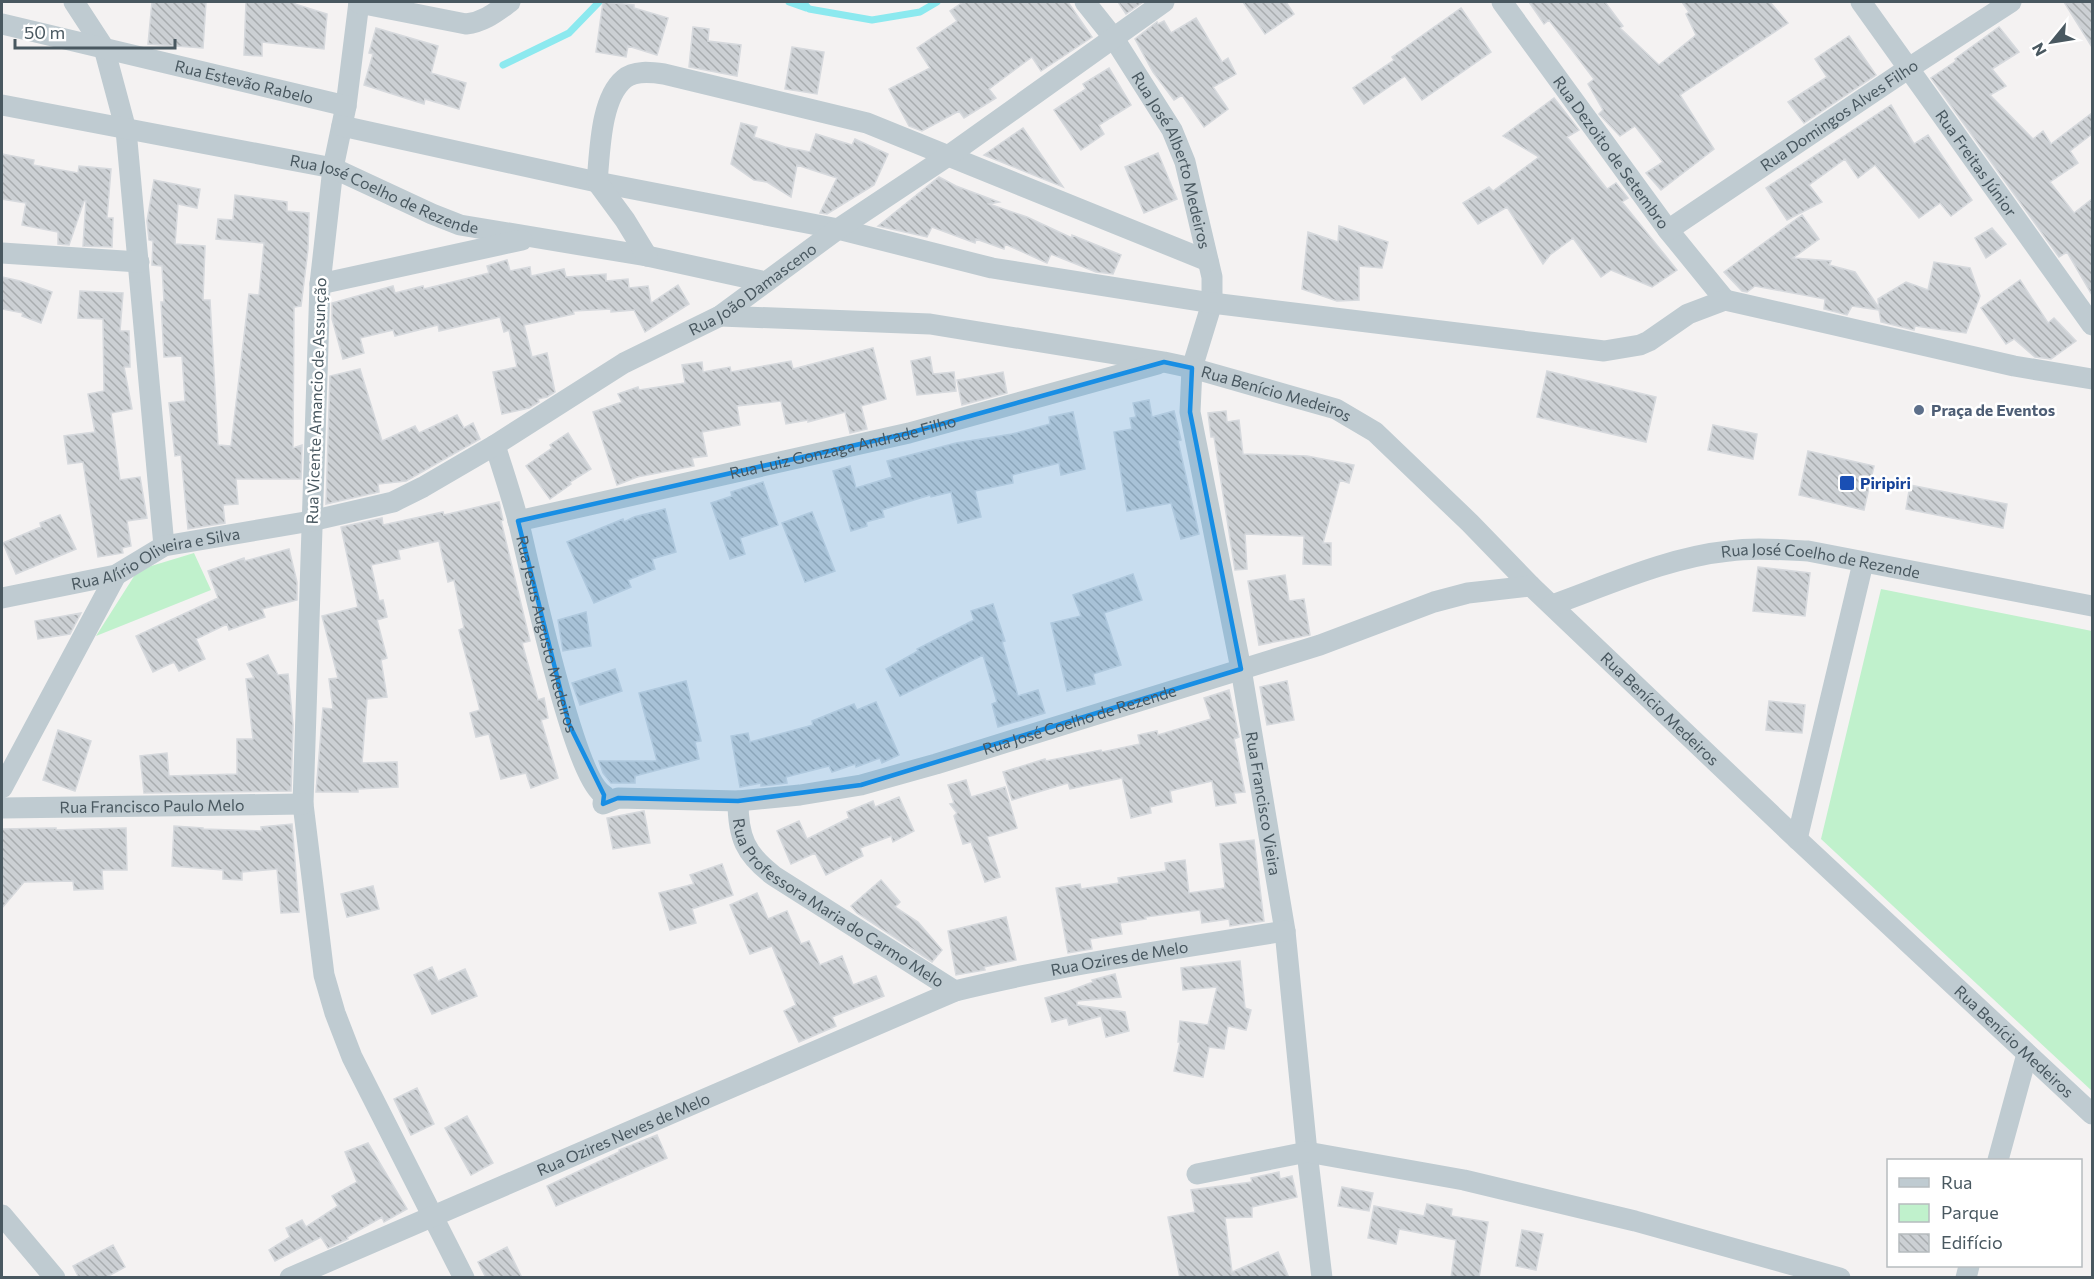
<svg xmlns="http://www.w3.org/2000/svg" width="2094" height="1279" viewBox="0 0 2094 1279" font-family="Commissioner,sans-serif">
<defs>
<pattern id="building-back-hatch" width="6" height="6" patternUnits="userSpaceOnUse" patternTransform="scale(1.5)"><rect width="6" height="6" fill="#ccd0d4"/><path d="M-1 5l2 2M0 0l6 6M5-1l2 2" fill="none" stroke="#a8acaf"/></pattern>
</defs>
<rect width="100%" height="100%" fill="#f4f2f2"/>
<path fill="#c0f1cc" d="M194 553 211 590 96 636 138 570Z
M1881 589 2092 631V1091L1821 839Z"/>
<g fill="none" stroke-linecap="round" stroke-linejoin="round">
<path stroke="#8ce9ef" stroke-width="7" d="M789 2 806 8
M803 2 809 9 872 20 920 12 937 2
M503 65 569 33 599 2"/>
</g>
<path fill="url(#building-back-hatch)" stroke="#d6d9dd" stroke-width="1.5" d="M152 2H206L203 48 148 44Z
M246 2H295V4L327 14 324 49 262 42V56L244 55Z
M603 2 634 5V8L668 18 657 55 628 46 626 57 596 52Z
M963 2H1068L1092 37 1041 71 1032 57 989 89 996 98 964 118 959 111 922 131 909 126 889 89 930 68 917 48 957 21 950 11Z
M1118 2H1143L1126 14Z
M1243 2H1286L1294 14 1265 34Z
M1529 2H1605L1623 26 1620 28 1659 65 1696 35 1686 14 1689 12 1682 2H1770L1788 23 1680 95 1714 149 1661 190 1646 173 1663 162 1635 126 1620 136 1599 114 1603 110 1588 84 1594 79 1549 20 1544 24Z
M2064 2H2092V47Z
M1461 8 1491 52 1422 100 1405 76 1364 104 1353 88 1394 60 1392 57Z
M1196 18 1222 62 1228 58 1236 74 1213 87 1228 109 1204 127 1182 95 1174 100 1153 72 1135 39 1157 22 1158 24 1164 21 1171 33Z
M693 27 709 29 708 41 741 45 737 76 689 67Z
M1999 27 2019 52 1992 69 2006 86 1990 95 2033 139 2043 131 2051 144 2092 113V134L2070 151 2078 163 2050 182 2074 213 2092 199V295L2067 252 2059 257 1931 78 1956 61 1955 59Z
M376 28 438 46 431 73 466 83 459 109 425 99 424 104 364 85 373 54 369 53Z
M1849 36 1876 75 1804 123 1788 102 1827 77 1815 59Z
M792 47 824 52 817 94 785 89Z
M1109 68 1131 105 1099 125 1104 134 1081 150 1054 110 1086 89 1083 84Z
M1554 98 1579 130 1567 137 1607 189 1616 183 1628 198 1622 202 1677 270 1652 287 1611 270 1601 277 1573 238 1550 255 1543 264 1507 207 1478 224 1463 203 1489 187 1493 191 1539 157 1503 136Z
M1891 105 1914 144 1928 135 1972 200 1951 216 1940 203 1919 218 1875 165 1858 178 1845 159 1809 185 1822 202 1787 220 1766 188Z
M741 123 757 127 754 137 785 147 810 152 816 134 852 145 855 139 888 154 874 185 827 214 820 213 837 178 797 165 791 197 767 182 754 180 731 164Z
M1023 128 1063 187 984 155Z
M1158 153 1177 199 1144 213 1125 167Z
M2 154 34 160 33 165 78 173 79 166 111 169 107 218H113L112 247 83 246 86 201H84L69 245 58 244V232L22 225 26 203 2 199Z
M939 177 956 186 999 202 989 204 1027 217 1072 238V235L1121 255 1113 274 1096 272 1051 254 1047 263 1005 244 1004 249 976 239 975 243 932 227 927 237 878 226Z
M154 180 200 189 197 208 178 204 175 244 205 246 203 300H210L218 445 231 446 249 294 259 295 264 243 216 239 218 219 233 220 235 195 287 202V211L309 213 308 249 301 306 294 307 293 448 302 445 301 479H236L238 504 223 505 225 523 188 529 181 455 175 456 169 403 185 401 182 356 164 357 161 302H164L162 266 152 265 153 241 149 240 147 221Z
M1802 215 1819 239 1793 258 1831 261 1829 265 1855 272 1879 308 1878 299 1906 282 1928 290 1934 262 1970 268 1980 296 1966 333 1915 326 1914 330 1881 322 1879 310 1852 306 1847 315 1824 309 1825 299 1755 286 1747 292 1742 291 1724 272Z
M1339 226 1388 242 1382 268 1359 266V300L1337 301 1302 289 1308 232 1338 242Z
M1992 228 2006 244 1986 258 1975 238Z
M507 260 510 271 530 267 531 276 564 269 566 277 606 274V281L628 279 629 288 648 286 651 303 678 285 689 304 645 332 634 310 611 312V309L573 311 574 314 524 325 532 357 547 353 555 392 547 397 538 399 539 402 529 408 502 414 493 372 517 367 509 330 504 332 500 317 439 331 438 325 395 336 393 330 360 338 364 353 343 359 332 319V303L393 286 395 293 423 286 424 289 489 273 487 266Z
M2 277 20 281 52 292 41 323 22 316 23 313 2 309Z
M2020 280 2048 323 2054 318 2076 341 2051 359 2035 357 2014 339 2006 344 1981 308Z
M80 291 123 293 120 331H129L130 367H124L132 409 111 413 120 480 140 477 147 518 127 521 131 546 122 548 123 553 98 557 83 462 68 464 64 436 95 432 88 394 104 391 103 319 78 318Z
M873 348 886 399 861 406 867 429 850 433 845 412 808 422V420L786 424 781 401 737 406 740 425 702 432 707 456 692 458 694 466 637 477 617 485 593 412 622 402 618 394 638 387 639 390 685 383 682 365 702 362 703 372 730 367 731 372 791 361 793 369Z
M930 357 933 374 954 372 956 391 917 395 911 361Z
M360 369 382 441 415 426 419 433 457 415 464 428 473 423 480 439 406 481 378 484 379 492 326 504 330 376Z
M1547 371 1656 397 1646 442 1537 417Z
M1003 372 1007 393 962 405 957 380Z
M1149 400 1152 417 1174 411 1181 440 1178 441 1199 534 1181 539 1171 503 1127 511 1114 432 1132 429 1130 418 1136 417 1133 403Z
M1226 411 1227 422 1239 420 1243 454 1307 456 1354 465 1349 483 1340 480 1323 543H1331V565L1303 564 1304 536 1245 534 1247 569 1235 570 1214 437H1211L1208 413Z
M1073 412 1085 469 1061 475 1059 463 1012 475 1013 483 975 491 981 517 958 523 951 492 931 497 930 495 882 510 884 517 866 522 867 526 851 531 833 471 850 466 856 488 892 477 887 461 956 443 1012 434 1050 424 1049 417Z
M1713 425 1757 434 1753 459 1708 450Z
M568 433 591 469 570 482 571 484 550 499 526 466 552 448 550 445Z
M1808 451 1874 466 1864 510 1799 495Z
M763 482 778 525 740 538 745 554 730 559 711 503 732 496 731 492Z
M1910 485 2007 504 2003 528 1906 509Z
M499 502 503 520 501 521 530 641 522 643 538 700 544 698 548 718 541 720 558 778 531 788 526 773 501 779 489 734 476 737 470 713 480 710 459 630 464 628 454 580 448 582 439 541 398 550 400 559 371 565 379 601 383 600 387 617 377 620 387 658 381 660 387 697 367 699 362 763 397 762 398 787 358 789V792H316L323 708 333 709 329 679 338 678 322 616 358 607 341 527 382 518 383 525 443 512 444 515Z
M665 509 676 552 652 559 655 569 628 580 631 587 594 603 567 542 623 519 624 522 634 517Z
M812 512 835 571 805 582 782 523Z
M60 515 76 549 16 574 3 543 41 527 40 523Z
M289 549 297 582V600L262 609 265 617 229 630 227 624 196 639 205 659 179 671 174 662 153 672 136 636 218 598 208 571 244 558 245 561Z
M1758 567 1810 573 1805 616 1753 611Z
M1133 574 1142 600 1104 613 1121 665 1093 674 1095 684 1067 691 1051 623 1081 616 1073 595Z
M1285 575 1289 601 1304 599 1310 635 1259 645 1248 581Z
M993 604 1005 641 1002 642 1018 696 1038 690 1045 713 998 727 992 704 997 702 983 655 900 696 886 669 918 651 917 649 974 620 971 611Z
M586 612 591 646 563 651 558 620Z
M81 613 70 634 38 639 35 621Z
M268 655 278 675 288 674 293 725 291 791 144 793 140 756 167 753 169 776 237 774V739H253L246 679 254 678 247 664Z
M615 669 622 691 580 705 572 683Z
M686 681 701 741 695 742 699 759 635 776V783H611L603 773 599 761H657L639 693Z
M1287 681 1294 720 1267 725 1260 687Z
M1229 690 1239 737 1234 739 1245 792 1234 793 1236 803 1216 806 1212 781 1170 791 1172 802 1150 807 1151 813 1131 818 1122 778 1070 789 1068 783 1012 800 1003 772 1045 759 1046 761 1101 750 1102 752 1140 744 1138 735 1157 731 1158 735 1211 719 1204 698Z
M1769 701 1805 705 1802 733 1766 730Z
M876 702 899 755 882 763 880 758 856 767 855 764 832 772 829 766 786 777 787 783 761 786V783L740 787 731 736 748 733 750 742 813 725 812 721 854 704 857 710Z
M58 730 91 741 75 791 43 780Z
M966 780 971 797 1005 787 1017 828 987 837 1000 877 985 882 971 842 963 844 954 816 957 813 950 804 954 803 948 785Z
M899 797 914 831 893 842 891 836 860 848 863 856 826 875 815 853 791 864 777 831 799 821 807 839 849 818 847 812 873 801 875 807Z
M644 811 650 843 613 849 607 818Z
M292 824 299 912 281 913 277 869 242 872V880L223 879V870L172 866 174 826 203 828V829L262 831 261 827Z
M56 828V830L126 828 127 870H102L103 889 74 890 73 881 24 882 2 908V829Z
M1254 840 1264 921 1230 926 1229 919 1202 923 1200 910 1145 917 1146 919 1120 923 1122 934 1090 939 1092 949 1068 953 1056 888 1080 884 1081 889 1119 883 1118 878 1166 871 1165 863 1185 860 1189 893 1225 888 1220 844Z
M722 864 733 895 692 909 696 923 670 930 659 893 694 884 690 875Z
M881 880 900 902 895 907 918 922 942 950 932 962 857 913 851 906Z
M373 886 379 909 347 917 341 894Z
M757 893 768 919 787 911 801 944 809 941 820 965 842 956 853 985 876 976 884 996 832 1017 836 1026 799 1042 784 1011 796 1005 772 946 750 954 730 905Z
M1006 917 1016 960 984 967 985 970 956 975 948 931Z
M1240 961 1245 1008 1251 1010 1246 1030 1228 1026 1224 1049 1209 1047 1203 1077 1174 1071 1180 1042H1178L1180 1021 1208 1025 1217 987 1183 990 1181 968Z
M432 967 438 981 465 969 477 996 432 1014 414 975Z
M1115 974 1121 997 1077 1001V1005L1125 1012 1129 1031 1106 1037 1101 1016 1069 1025 1067 1018 1052 1022 1045 998 1069 991 1093 982 1092 980Z
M417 1088 434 1124 411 1135 394 1099Z
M467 1116 493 1163 471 1175 445 1128Z
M657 1135 667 1158 556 1206 547 1186 619 1152V1150Z
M368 1143 407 1209 384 1222 382 1217 347 1237 348 1239 328 1248 321 1237 275 1261 269 1250 290 1237 286 1228 302 1220 306 1227 338 1206 332 1196 357 1182 345 1152Z
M1279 1172 1280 1179 1292 1176 1297 1197 1252 1207V1217L1225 1218 1232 1272 1278 1252 1289 1278H1180L1168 1217 1195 1212 1191 1190 1252 1182 1251 1178Z
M1342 1187 1373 1193 1369 1211 1338 1206Z
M1427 1204 1452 1209 1451 1216 1488 1222 1479 1278H1451L1456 1240 1399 1229 1396 1244 1368 1238 1374 1206 1424 1216Z
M1522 1230 1543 1234 1536 1270 1516 1266Z
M113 1245 125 1267 105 1278H79L73 1266Z
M507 1247 522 1278H486L478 1262Z"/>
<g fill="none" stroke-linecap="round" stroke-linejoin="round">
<g stroke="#bfcbd1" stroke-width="21">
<path d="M74 2 104 48 126 130 164 546"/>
<path d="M359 2 346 106 333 168 320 284 303 804 324 975 335 1013 352 1057 464 1278"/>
<path id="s1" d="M1085 2 1113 37 1172 130 1185 162 1212 277V303L1192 368 1190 412 1241 669 1285 931 1307 1152 1322 1278"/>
<path id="s2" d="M1502 2 1668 230 1725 300"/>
<path id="s3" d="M1861 2 2092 325"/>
<path d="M359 3 466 24C484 22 496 12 510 2"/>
<path id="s4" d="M2 24 346 106"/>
<path id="s5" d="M2 105 333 168 432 214 460 225 647 256 766 282"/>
<path d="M342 126 597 182 838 229 992 268 1212 303 1604 351 1640 345 1649 341 1688 314 1725 300 2014 366 2092 379"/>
<path id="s6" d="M1668 230 1909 68 2011 2"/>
<path d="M2 253 139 262"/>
<path d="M647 256 625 220 597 182C600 153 600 99 624 79 634 70 651 72 664 74L867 123 1208 261"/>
<path d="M320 284 522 240"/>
<path id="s7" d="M720 316 930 324 1164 362 1192 368 1336 409 1375 432 1470 523 1531 586 1797 839 2092 1114"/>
<path id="s8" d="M495 445C503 471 512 497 519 524 530 568 573 777 604 795L603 804 618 798 738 801 800 795 861 785 936 764 1320 645 1434 602 1468 593 1531 586"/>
<path id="s9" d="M518 521 909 433 1158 364"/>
<path id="s10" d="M2 598 116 575 164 546 311 521 393 502 423 487 495 445 624 363 720 316 838 229 948 156 1164 2"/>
<path id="s11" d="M1552 605C1608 585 1669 557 1729 551 1755 547 1781 550 1808 551L2092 606"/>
<path d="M2 788 116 575"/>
<path id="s12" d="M738 801C738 837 745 854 774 876L955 991"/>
<path id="s13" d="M2 808 303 804"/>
<path d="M1797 839 1863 563"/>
<path d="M1998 1160 2027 1054"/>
<path d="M1197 1174 1307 1152 1464 1180 1635 1221 1840 1278"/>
<path d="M2 1215 55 1278"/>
<path id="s14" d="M290 1278 955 991C1064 964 1175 949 1285 931"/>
<path d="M1966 1278 1969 1266"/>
</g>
</g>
<path fill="#188ee4" fill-opacity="0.2" stroke="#188ee4" stroke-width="4.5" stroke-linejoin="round" d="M1164 362 1192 368 1190 412 1241 669 861 785 738 801 618 798 603 804 604 795 569 724 518 521 909 433Z"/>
<circle fill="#5c6f8a" stroke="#fff" stroke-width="2" cx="1919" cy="410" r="6"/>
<rect fill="#1a4fb4" stroke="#fff" stroke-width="2" x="1839" y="475" width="16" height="16" rx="3"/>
<g text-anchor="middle" stroke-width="5" stroke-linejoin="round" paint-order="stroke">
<g font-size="16" fill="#495860" stroke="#fff">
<text dy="6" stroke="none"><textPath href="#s4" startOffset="249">Rua Estevão Rabelo</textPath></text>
<text dy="6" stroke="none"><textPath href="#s6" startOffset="206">Rua Domingos Alves Filho</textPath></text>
<text dy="6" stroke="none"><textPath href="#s2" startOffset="186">Rua Dezoito de Setembro</textPath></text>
<text dy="6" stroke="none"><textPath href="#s1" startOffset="183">Rua José Alberto Medeiros</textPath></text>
<text dy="6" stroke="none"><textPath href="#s3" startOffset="198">Rua Freitas Júnior</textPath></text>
<text dy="6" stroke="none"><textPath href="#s5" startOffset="394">Rua José Coelho de Rezende</textPath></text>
<text dy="6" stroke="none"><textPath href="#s10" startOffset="824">Rua João Damasceno</textPath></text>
<text dy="6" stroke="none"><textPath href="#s7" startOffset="564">Rua Benício Medeiros</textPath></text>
<text transform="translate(316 401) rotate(-88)" y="6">Rua Vicente Amancio de Assunção</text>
<text dy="6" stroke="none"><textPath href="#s9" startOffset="333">Rua Luiz Gonzaga Andrade Filho</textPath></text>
<text dy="6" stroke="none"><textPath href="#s10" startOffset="160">Rua Alírio Oliveira e Silva</textPath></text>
<text dy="6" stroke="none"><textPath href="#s11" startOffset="278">Rua José Coelho de Rezende</textPath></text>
<text dy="6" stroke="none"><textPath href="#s8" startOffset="196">Rua Jesus Augusto Medeiros</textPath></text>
<text dy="6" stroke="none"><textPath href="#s7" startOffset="1068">Rua Benício Medeiros</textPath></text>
<text dy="6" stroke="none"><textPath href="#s8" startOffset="866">Rua José Coelho de Rezende</textPath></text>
<text dy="6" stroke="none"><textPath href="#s1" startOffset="844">Rua Francisco Vieira</textPath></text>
<text dy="6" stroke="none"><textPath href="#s13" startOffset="150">Rua Francisco Paulo Melo</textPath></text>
<text dy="6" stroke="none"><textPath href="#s12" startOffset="152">Rua Professora Maria do Carmo Melo</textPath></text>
<text dy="6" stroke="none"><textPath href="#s14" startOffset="892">Rua Ozires de Melo</textPath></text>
<text dy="6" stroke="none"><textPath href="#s7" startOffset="1554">Rua Benício Medeiros</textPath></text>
<text dy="6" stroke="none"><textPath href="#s14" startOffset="363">Rua Ozires Neves de Melo</textPath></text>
</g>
<g font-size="16" font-weight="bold" fill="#4e5e75" stroke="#fff" text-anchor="start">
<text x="1931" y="416">Praça de Eventos</text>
</g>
<g font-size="16" font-weight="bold" fill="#164399" stroke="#fff" text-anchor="start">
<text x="1860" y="489">Piripiri</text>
</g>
</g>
<rect width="2094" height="1279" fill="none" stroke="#495860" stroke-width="6"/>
<rect x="1887" y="1159" width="195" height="108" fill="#ffffff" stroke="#b6bcbf" stroke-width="1.5"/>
<rect x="1899" y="1178" width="30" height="9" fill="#bfcbd1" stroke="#b6bcbf" stroke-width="1.5"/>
<text x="1941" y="1189" font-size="18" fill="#495860">Rua</text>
<rect x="1899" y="1204" width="30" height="18" fill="#c0f1cc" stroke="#b6bcbf" stroke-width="1.5"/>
<text x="1941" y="1219" font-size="18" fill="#495860">Parque</text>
<rect x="1899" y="1234" width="30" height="18" fill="url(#building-back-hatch)" stroke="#b6bcbf" stroke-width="1.5"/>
<text x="1941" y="1249" font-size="18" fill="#495860">Edifício</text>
<g transform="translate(2052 42) rotate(240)" stroke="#ffffff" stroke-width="4.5" paint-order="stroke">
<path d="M0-4.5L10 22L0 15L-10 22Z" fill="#495860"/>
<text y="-9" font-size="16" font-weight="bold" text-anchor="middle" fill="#495860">N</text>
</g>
<path d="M15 39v9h160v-9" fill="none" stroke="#495860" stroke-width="3"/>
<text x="24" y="39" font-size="18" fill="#495860" stroke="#ffffff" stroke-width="4.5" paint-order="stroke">50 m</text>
</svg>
